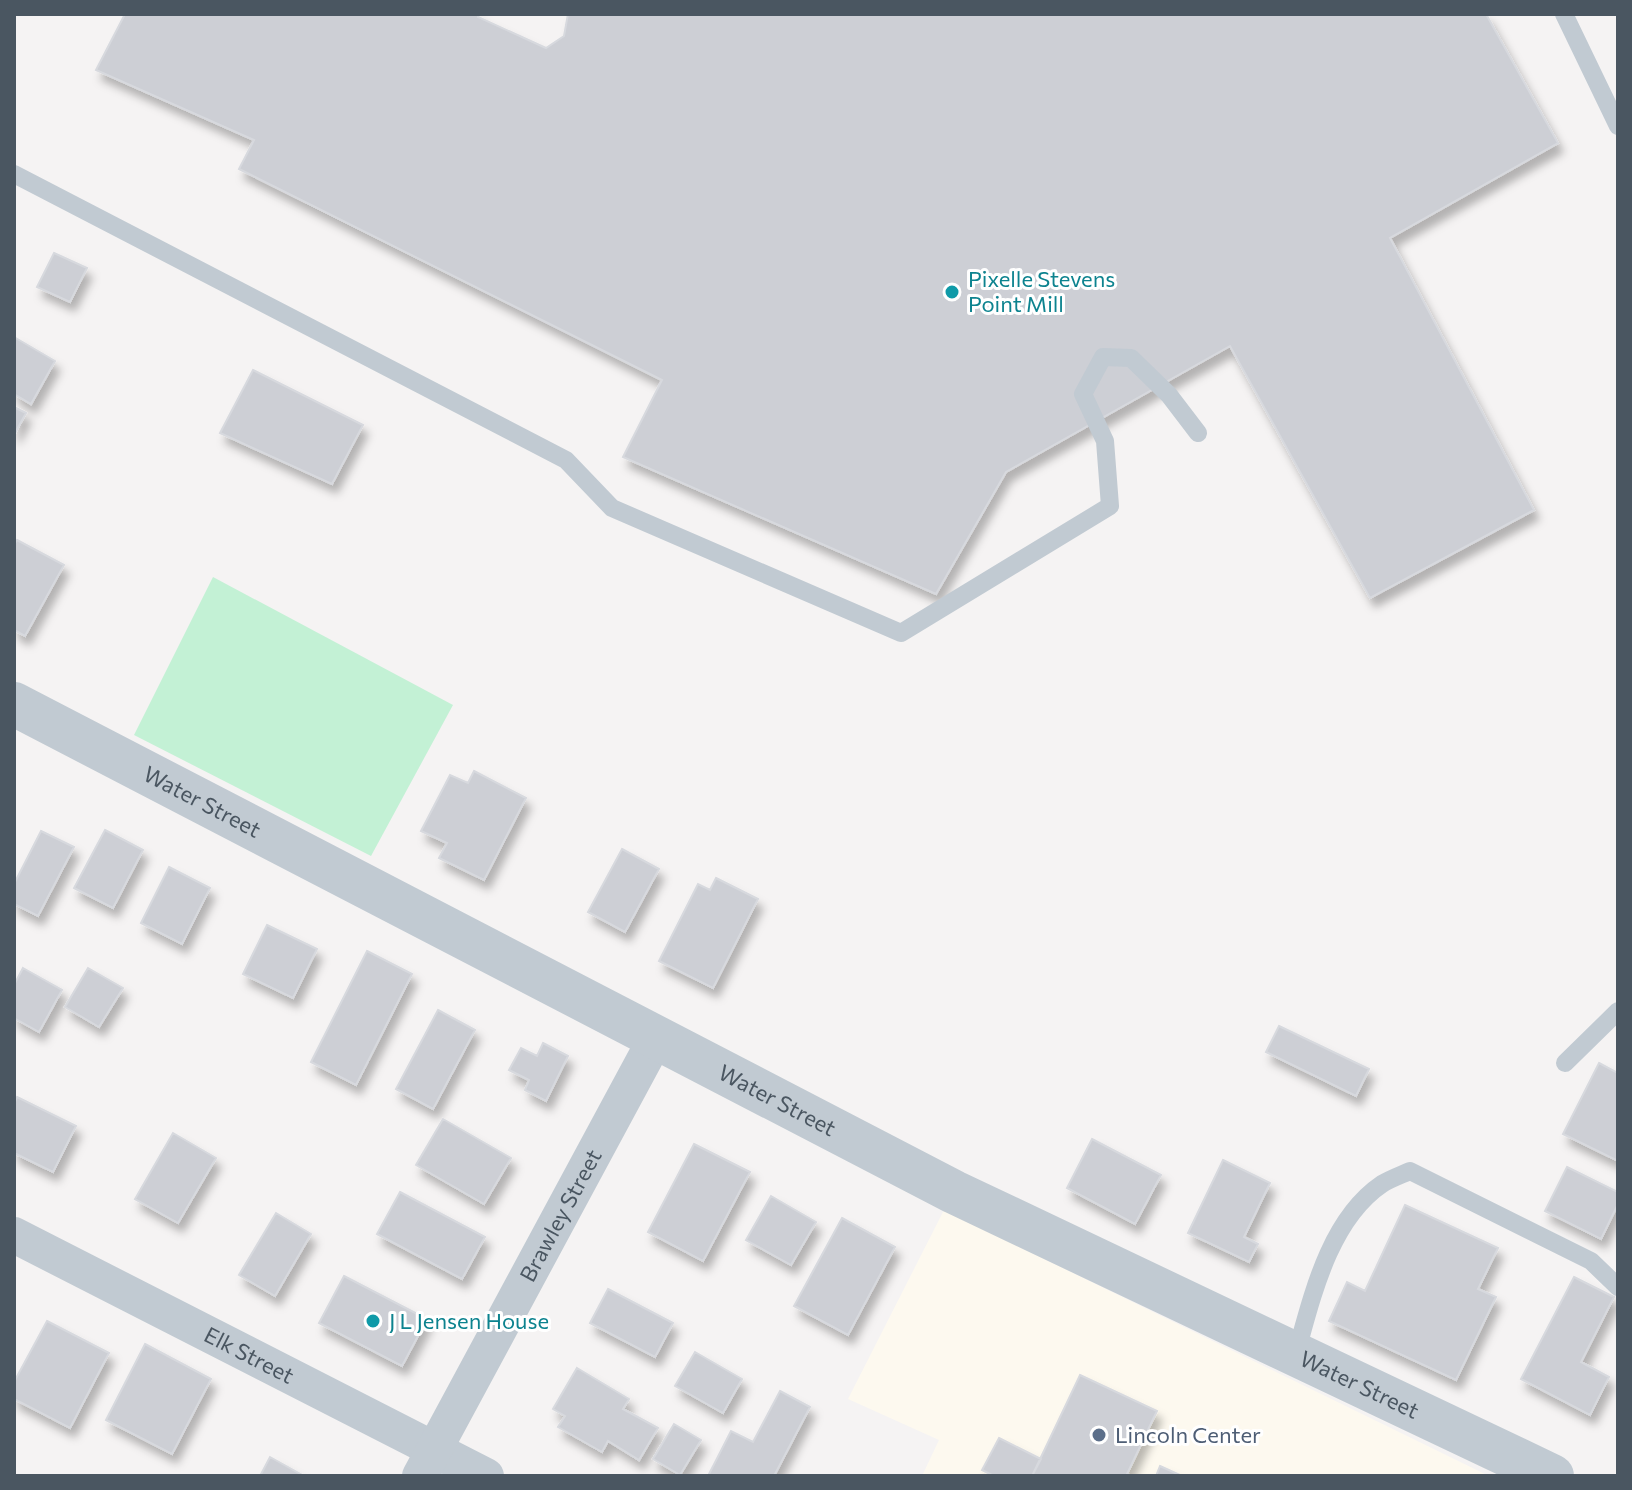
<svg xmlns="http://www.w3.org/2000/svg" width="1632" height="1490" viewBox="0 0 1632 1490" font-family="Commissioner,sans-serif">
<defs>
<filter id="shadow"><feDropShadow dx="5" dy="9" stdDeviation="4" flood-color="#0004"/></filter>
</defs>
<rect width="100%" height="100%" fill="#f5f3f3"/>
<path fill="#fdf9ef" d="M944 1210 1489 1476H922L939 1440 848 1399Z"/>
<path fill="#c3f1d5" d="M213 577 453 705 371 856 134 735Z"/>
<path fill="#cdcfd5" stroke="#d7d9de" stroke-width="2" filter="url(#shadow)" d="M125 14H479L478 17 546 48 564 36 568 14H1486L1558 143 1390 238 1534 510 1370 598 1230 346 1006 472 936 594 623 457 662 380 239 169 254 140 96 70Z
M54 253 87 268 70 302 37 287Z
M14 337 55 361 31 404 14 394Z
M253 370 363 425 332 484 220 433Z
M14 407 26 413 14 435Z
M17 540 64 565 25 636 14 630V545Z
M474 771 526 798 484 880 439 858 447 843 421 831 450 775 468 783Z
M105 830 143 850 113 908 74 888Z
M41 831 74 847 38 916 14 904V884Z
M622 849 659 869 625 932 588 912Z
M169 867 210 888 182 944 141 923Z
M716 878 758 899 713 988 659 961 698 884 710 890Z
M267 925 317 949 293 998 243 974Z
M367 951 412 974 356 1085 311 1062Z
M23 968 62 990 39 1032 14 1018V985Z
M88 968 123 988 99 1027 65 1007Z
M438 1010 475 1030 433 1109 396 1089Z
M1279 1026 1369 1069 1356 1096 1266 1052Z
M543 1043 568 1056 546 1101 525 1090 529 1080 509 1070 521 1048 537 1056Z
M1599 1063 1618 1073V1161L1563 1134Z
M17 1097 76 1126 53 1172 14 1153V1104Z
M443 1119 511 1158 484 1204 416 1165Z
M173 1133 216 1158 178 1223 135 1199Z
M1092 1139 1161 1175 1135 1224 1067 1188Z
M694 1144 750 1172 703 1261 648 1232Z
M1223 1160 1270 1183 1244 1237 1258 1244 1249 1262 1188 1233Z
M1567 1167 1618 1192V1204L1601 1239 1545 1211Z
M400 1192 485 1237 462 1279 377 1234Z
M771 1196 816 1222 791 1265 746 1240Z
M1405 1205 1498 1248 1478 1289 1496 1297 1456 1380 1329 1321 1347 1282 1365 1291Z
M276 1213 311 1234 275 1296 239 1275Z
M842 1218 895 1247 848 1335 794 1306Z
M344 1276 427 1319 402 1366 319 1323Z
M1574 1277 1614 1297 1581 1362 1609 1377 1590 1415 1521 1379Z
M608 1289 673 1323 655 1357 590 1323Z
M47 1321 109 1353 70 1428 14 1399V1382Z
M145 1344 211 1379 172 1454 106 1420Z
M695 1352 742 1379 723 1413 675 1386Z
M577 1368 629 1399 623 1409 658 1428 639 1460 608 1441 602 1452 558 1427 565 1416 553 1409Z
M1080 1375 1157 1411 1127 1474 1131 1476H1032Z
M780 1391 810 1407 774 1476H708L731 1431 753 1442Z
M674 1424 701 1440 680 1475 653 1459Z
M999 1438 1041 1459 1032 1476H994L982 1470Z
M270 1457 304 1476H260Z
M1160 1466 1182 1476H1156Z"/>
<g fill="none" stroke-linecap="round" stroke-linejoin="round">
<path stroke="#c1cad2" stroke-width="18" d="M1564 14 1618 126
M14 174 566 460 612 508 901 633 1110 506 1105 441 1083 394 1103 357 1131 358 1169 395 1198 433
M1565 1063 1618 1011
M1296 1354C1312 1297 1329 1220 1382 1184 1390 1179 1401 1175 1410 1171L1591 1261 1618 1287"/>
<g stroke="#c1cad2" stroke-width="36">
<path id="s1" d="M14 1235 486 1476"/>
<path id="s2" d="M420 1476 656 1038"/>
</g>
<path stroke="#c1cad2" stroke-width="44" id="s3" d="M14 704 954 1192 1552 1476"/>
</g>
<g fill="#0f9aa8" stroke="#fff" stroke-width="3">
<circle cx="952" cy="292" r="8"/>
<circle cx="373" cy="1321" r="8"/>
</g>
<circle fill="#5c6f8a" stroke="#fff" stroke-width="3" cx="1099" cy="1435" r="8"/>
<g text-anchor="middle" stroke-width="6" stroke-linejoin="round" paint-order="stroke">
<g font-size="22" fill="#0d838f" stroke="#fff" text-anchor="start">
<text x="968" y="287">Pixelle Stevens<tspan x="968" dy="25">Point Mill</tspan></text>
<text x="389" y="1329">J L Jensen House</text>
</g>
<g font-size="22" fill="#4a5661" stroke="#fff">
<text dy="8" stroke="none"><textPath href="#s3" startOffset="212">Water Street</textPath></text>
<text dy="8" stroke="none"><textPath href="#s3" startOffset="860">Water Street</textPath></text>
<text dy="8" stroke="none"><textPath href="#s2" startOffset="296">Brawley Street</textPath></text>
<text dy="8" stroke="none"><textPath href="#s1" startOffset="264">Elk Street</textPath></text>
<text dy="8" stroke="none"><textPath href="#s3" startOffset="1508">Water Street</textPath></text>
</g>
<g font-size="22" fill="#4e5e75" stroke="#fff" text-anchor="start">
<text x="1115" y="1443">Lincoln Center</text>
</g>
</g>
<rect width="1632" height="1490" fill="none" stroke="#4a5661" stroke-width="32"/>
</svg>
